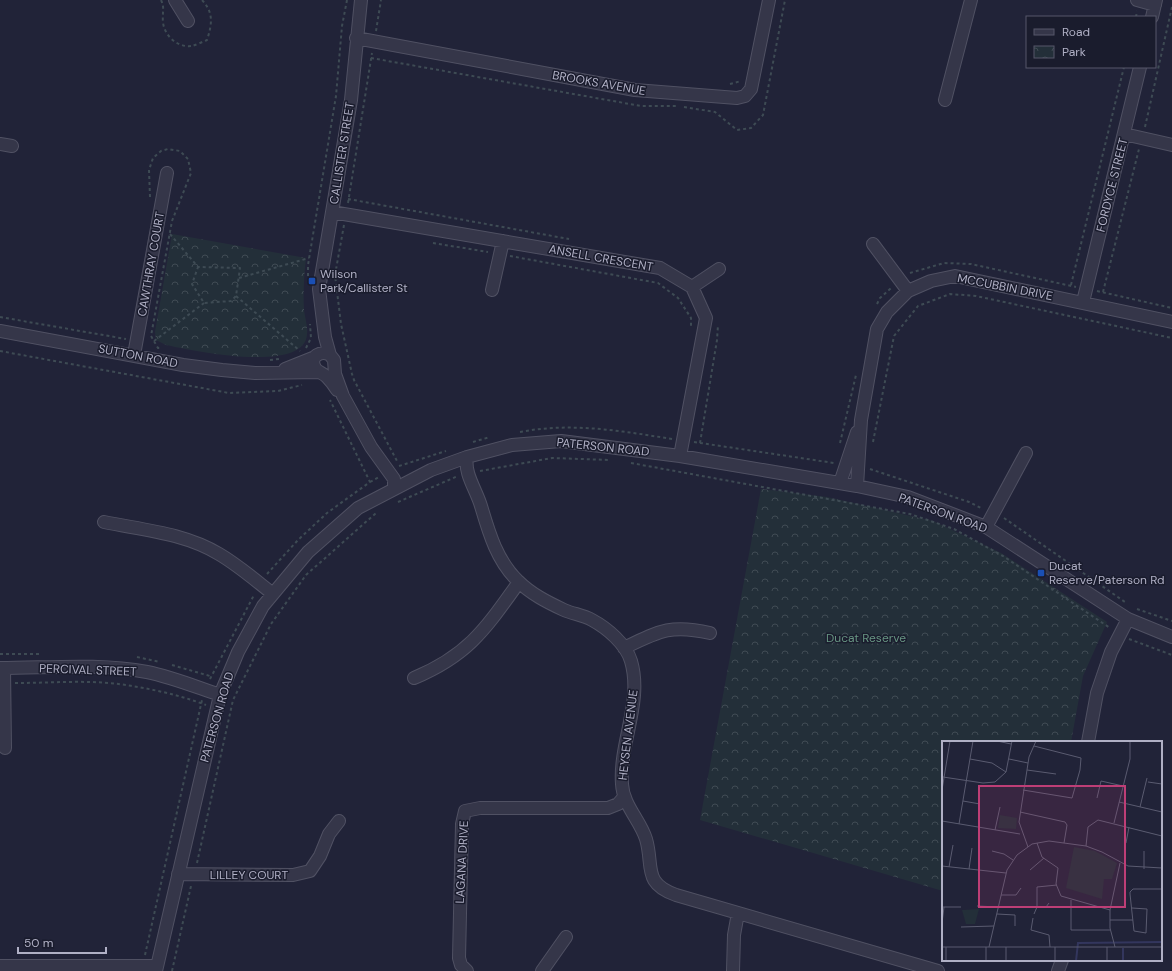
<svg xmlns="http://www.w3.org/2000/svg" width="1172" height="971" viewBox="0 0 1172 971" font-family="'DM Sans',sans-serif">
<defs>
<pattern id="park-crowns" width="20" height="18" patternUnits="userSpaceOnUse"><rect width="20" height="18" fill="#232f39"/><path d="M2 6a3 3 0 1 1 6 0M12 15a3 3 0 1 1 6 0" fill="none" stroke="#404b54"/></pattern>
</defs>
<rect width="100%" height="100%" fill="#212338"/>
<path fill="url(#park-crowns)" d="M172 234 306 258C304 275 303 293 304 310 305 318 308 327 307 334 305 375 190 350 166 345L156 340 155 332Z
M761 489 827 497 933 521 1001 553 1107 622 1083 676 1071 742H943V891L700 820Z"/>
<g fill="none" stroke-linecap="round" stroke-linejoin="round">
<g stroke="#505163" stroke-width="14">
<path id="minor" d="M175 0 188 21
M361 0 351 100 319 289 325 337 330 355 334 360 335 374 343 396 371 447 394 479V489
M1137 0 1155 5
M1152 17 1156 0
M356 38 635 90 737 98 745 96 751 89 769 0
M945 100 971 0
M1124 134 1172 145
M0 144 12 146
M332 212 660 268 692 287 706 318 680 456
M873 244 908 291
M692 287 719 269
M492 290 503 241
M1083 302 1140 67
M0 331 183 365 222 370 255 373 319 372
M134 355 167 173
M330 355C322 350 308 356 315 368 317 372 323 373 327 377 331 381 334 385 337 390
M285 369 315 357
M467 457C464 474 476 489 481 506 489 533 497 561 518 581 531 594 547 602 564 610 573 614 583 615 592 620 607 628 626 644 631 661 643 702 619 743 622 784 623 805 640 820 646 839 654 866 642 883 676 895L938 971
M840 483 857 432
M857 486 861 420 877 329 887 312 908 291 931 281 955 276 1172 322
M104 522C143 530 184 533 219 554 238 565 255 580 273 594
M986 527 1026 453
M624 648C659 631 671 624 710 633
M0 668C48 668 99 663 147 672 172 677 196 687 220 695
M4 668 5 748
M414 678C469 655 486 628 519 582
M1088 742 1097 693 1111 652 1128 619
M178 874 293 875 310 871 320 856 329 834 339 821
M0 966H157
M156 971 220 695 238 652 263 606 308 552 358 508 431 470 467 457 512 445 561 441 680 456 857 486 908 497 986 527 1128 619 1172 637
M467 971 461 965 459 958 462 824 465 811 480 808H608L618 804 624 797
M542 971 566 937
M733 971 734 935 738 913
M1058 971 1062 960"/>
</g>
<path stroke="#3e4b54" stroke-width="2" stroke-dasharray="3 3" stroke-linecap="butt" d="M161 0C165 8 162 13 163 22 164 35 177 48 192 46 196 45 202 42 207 40 212 24 214 13 202 0
M1136 17 1137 11
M376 31 381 0
M371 58 641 106H677
M730 84 741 81
M684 107 715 112 737 130 751 128 763 115 785 0
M1145 127 1172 7
M150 197 149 170 153 158 161 151 168 149 180 151 188 159 191 173 172 221 151 336 158 348H161
M348 199 569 239
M348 203 372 53
M344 225 335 275 341 324 352 374 354 380 397 461
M170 234 198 267 240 268 236 296 231 301 204 303 192 284 198 267
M433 243 488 252
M510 256 658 283 678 298 691 318V327
M910 273 944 263 971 264 1076 287
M308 276V265L336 96 342 26 347 0
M239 278 309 258
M1071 285 1124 67
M1097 291 1172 308
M1103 292 1139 149
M236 296 300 351
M877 304 880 298 891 288
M0 317 126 339
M154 341 204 303
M306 348 311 338 310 324
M0 351 229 393 278 391 302 385
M270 360 279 359
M520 432C571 422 622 431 672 439
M473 442 490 437
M694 442 834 463
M873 442 894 336 918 306 950 294 976 296 1172 338
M700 443 717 340 718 325
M840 443 856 375
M631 463 910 514 954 529 1003 556 1110 628
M399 466 446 451
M870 469 969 502 983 509
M480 471 552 458 610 460
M370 482 379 477
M398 502 458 476
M1004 518 1125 602
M267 574 298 540 327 513 370 482 330 400
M1137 609 1172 621
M1129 639 1172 655
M0 654H41
M137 657 160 662
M172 665 210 676
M210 679 254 595
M15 683C54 683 94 679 132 686 157 690 182 696 206 705
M197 863 233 700 271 624 306 575 376 513
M145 955 202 700
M172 971 191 886"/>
<use href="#minor" stroke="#353649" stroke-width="12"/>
</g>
<g fill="#1a4fb4" stroke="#1a1c2d" stroke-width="1.5">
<rect x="308" y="277" width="8" height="8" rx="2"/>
<rect x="1037" y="569" width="8" height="8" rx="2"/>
</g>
<g text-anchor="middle" stroke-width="3" stroke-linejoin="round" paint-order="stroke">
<g font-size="12" fill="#b0b0c5" stroke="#1a1c2d">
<text transform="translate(599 83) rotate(10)" y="4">BROOKS AVENUE</text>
<text transform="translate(342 153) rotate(-81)" y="4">CALLISTER STREET</text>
<text transform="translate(1112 185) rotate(-76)" y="4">FORDYCE STREET</text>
<text transform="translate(601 258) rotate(10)" y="4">ANSELL CRESCENT</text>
<text transform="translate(151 264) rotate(-80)" y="4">CAWTHRAY COURT</text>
<text transform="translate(1005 287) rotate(11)" y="4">MCCUBBIN DRIVE</text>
<text transform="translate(138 356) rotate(11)" y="4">SUTTON ROAD</text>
<text transform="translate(603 447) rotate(6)" y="4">PATERSON ROAD</text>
<text transform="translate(943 513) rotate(20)" y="4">PATERSON ROAD</text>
<text transform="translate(88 670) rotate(2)" y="4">PERCIVAL STREET</text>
<text transform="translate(217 717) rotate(-74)" y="4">PATERSON ROAD</text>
<text transform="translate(628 735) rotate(-83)" y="4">HEYSEN AVENUE</text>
<text transform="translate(462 862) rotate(-87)" y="4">LAGANA DRIVE</text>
<text x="249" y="879">LILLEY COURT</text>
</g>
<g font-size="12" fill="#b0b0c5" stroke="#1a1c2d" text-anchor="start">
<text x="320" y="278">Wilson<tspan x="320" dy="14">Park/Callister St</tspan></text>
<text x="1049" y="570">Ducat<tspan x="1049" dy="14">Reserve/Paterson Rd</tspan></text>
</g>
<g font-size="12" fill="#679582" stroke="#1a1c2d">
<text x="866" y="642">Ducat Reserve</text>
</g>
</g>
<g transform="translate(942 741)">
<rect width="220" height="220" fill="#212338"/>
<path d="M58 74 75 77 74 88 56 87ZM132 106 153 110 175 122 170 138H162L160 158 124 147ZM37 168 33 183H24L20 169Z" fill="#232f39"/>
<path fill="none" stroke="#33365d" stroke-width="2" d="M134 220 136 202 220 201M181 220V207"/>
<path fill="none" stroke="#5a5b70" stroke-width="1" d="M55 0 69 3M28 18 50 22 64 31M67 18 86 22M85 29 114 33M1 36 41 42 53 41 64 31 70 0M206 41 220 43M0 49 8 0M81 49 130 57 138 29 139 17 92 5M155 57 159 40 181 45M21 60 38 63M177 61 220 71M198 66 205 37M78 71 123 81 125 84 122 102M0 80 78 93M172 82 188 18V0M17 83 31 0M53 89 58 66M95 102 100 116 116 127 114 143 119 155 168 169M184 102 187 86M144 105 146 86 156 79 220 95M86 106 77 81 87 16 94 0M50 110 62 113 71 119M0 125 64 132M7 126 11 104M27 128 30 107M202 128V110M88 129 102 117M59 154H74L79 147M129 159V189H168M35 165 56 166M0 166H19M95 166H104L107 162M190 167 205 168 204 192 192 190 188 153V151L191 148H220M55 173 73 174V185M92 173 95 166V146L115 144M91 177 89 189 107 194 108 206M168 179H191M0 182 2 166M19 186 52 185M0 206H220M4 206V220M47 206 65 129 75 114 90 103 107 100 144 105 160 111 186 125 220 127M113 206V220M165 206V220M173 206 168 187V169L178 122M44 220V206M64 220V206"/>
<path fill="#be3e76" fill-opacity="0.15" stroke="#be3e76" stroke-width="2" d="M37 45H183V166H37Z"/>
<rect width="220" height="220" fill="none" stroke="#b0b0c5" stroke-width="2"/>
</g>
<rect x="1026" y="16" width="130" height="52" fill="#1a1c2d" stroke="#56576a"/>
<rect x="1034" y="29" width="20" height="6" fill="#353649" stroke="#56576a"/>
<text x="1062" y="36" font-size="12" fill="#b0b0c5">Road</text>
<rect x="1034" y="46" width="20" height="12" fill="url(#park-crowns)" stroke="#56576a"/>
<text x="1062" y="56" font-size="12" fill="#b0b0c5">Park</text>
<path d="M18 947v6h88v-6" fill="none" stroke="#b0b0c5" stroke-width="2"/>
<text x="24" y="947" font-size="12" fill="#b0b0c5" stroke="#1a1c2d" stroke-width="3" paint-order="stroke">50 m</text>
</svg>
